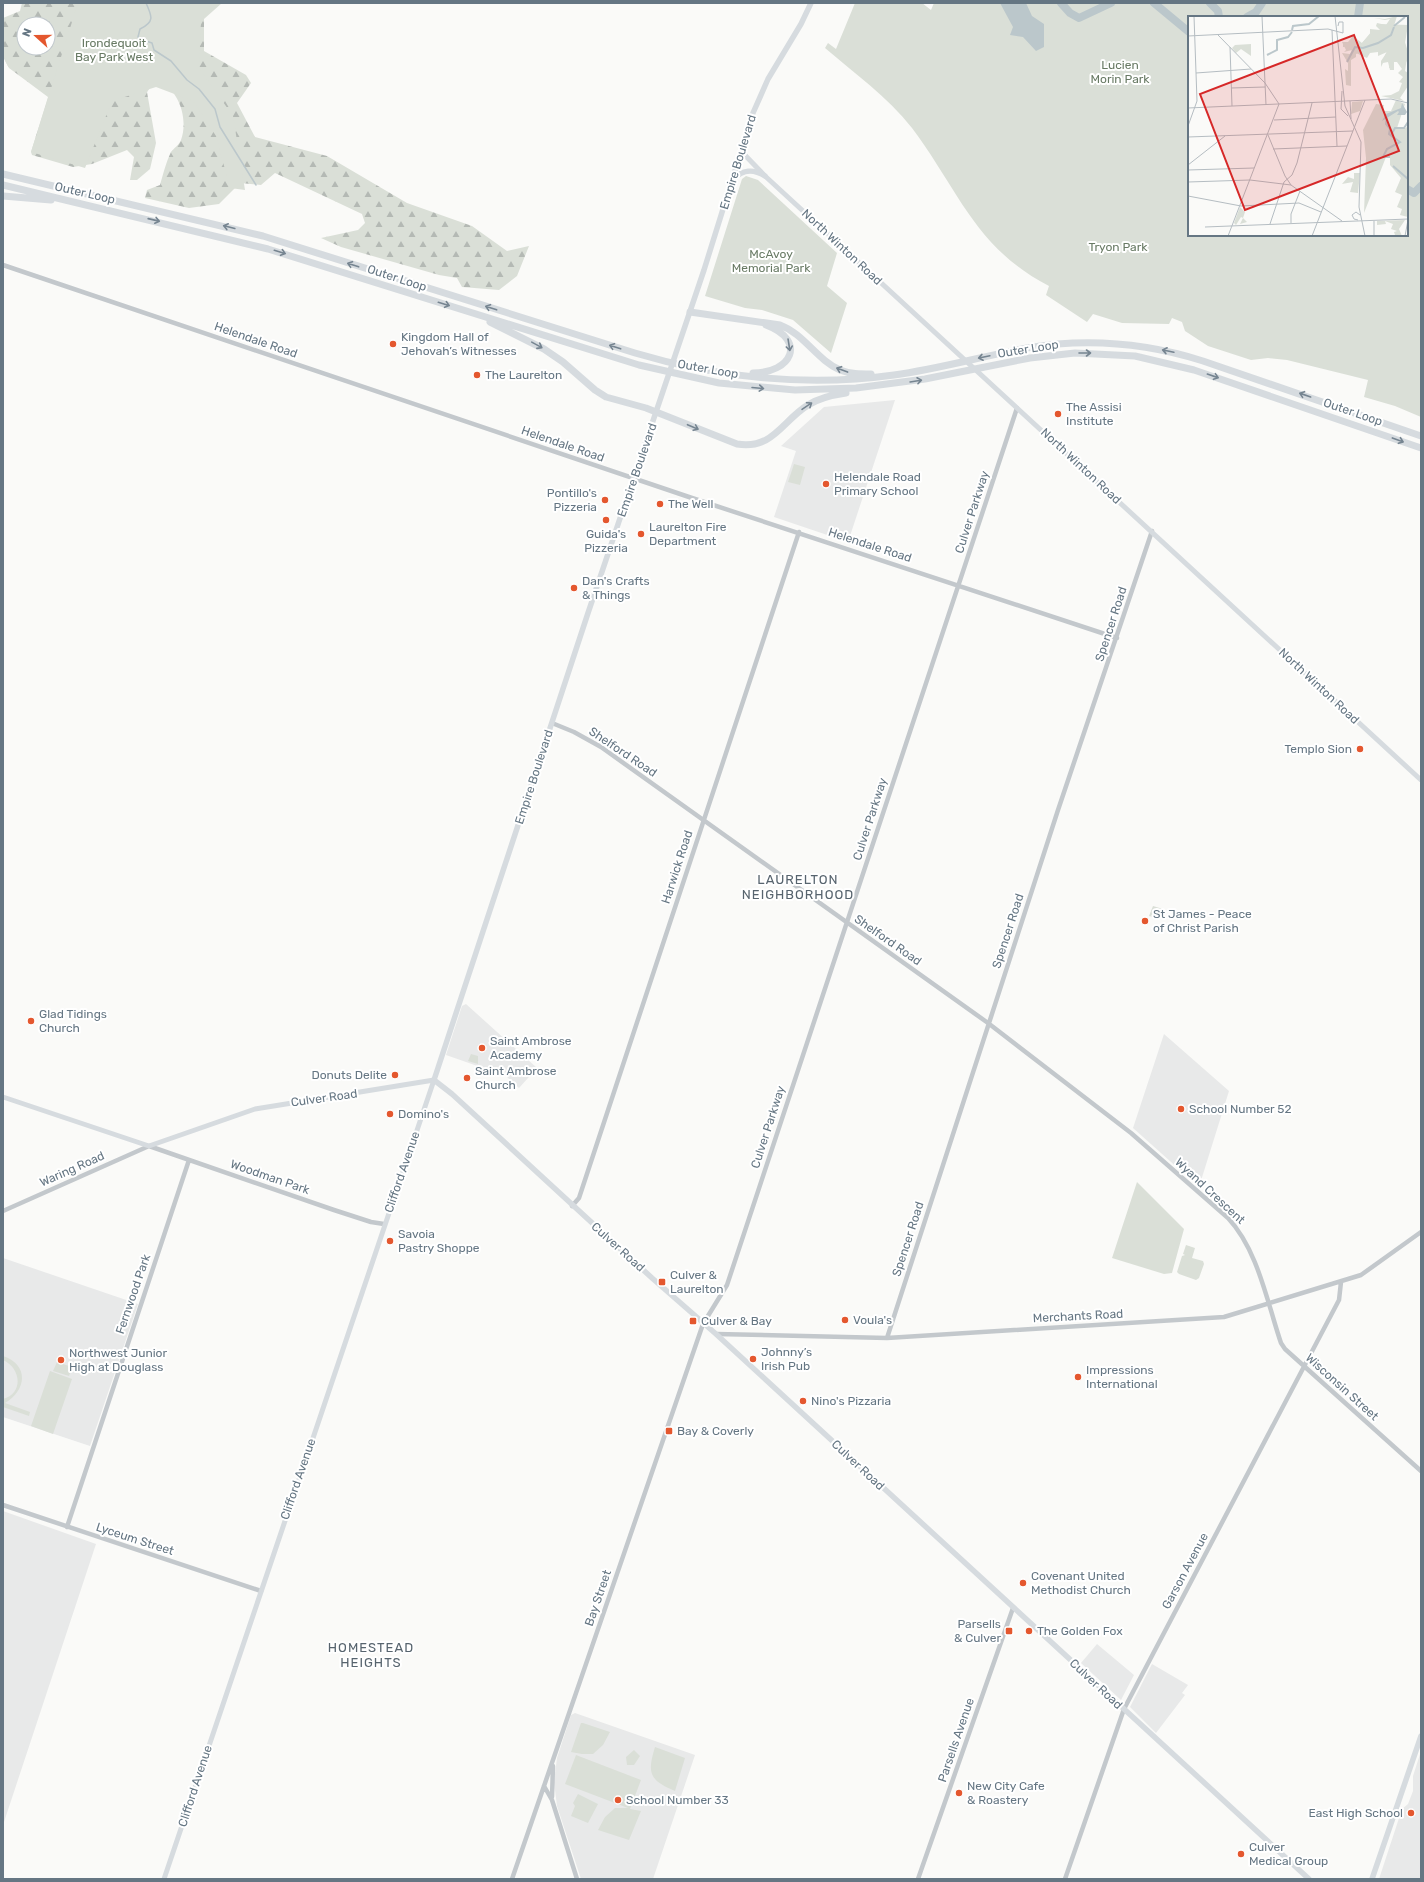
<svg xmlns="http://www.w3.org/2000/svg" width="1424" height="1882" viewBox="0 0 1424 1882" font-family="Rubik,sans-serif">
<defs>
<pattern id="forest-firs" width="22" height="20" patternUnits="userSpaceOnUse"><rect width="22" height="20" fill="#dadfd7"/><path d="M5 1l3.5 6h-7zM16 11l3.5 6h-7z" fill="#b4b9b4"/></pattern>
<pattern id="garden-furrows" width="10" height="10" patternUnits="userSpaceOnUse"><rect width="10" height="10" fill="#dadfd7"/><path d="M-1 1l2-2M0 10L10 0M9 11l2-2" fill="none" stroke="#b4b9b4"/></pattern>
</defs>
<rect width="100%" height="100%" fill="#fafaf8"/>
<path fill="#e8e9e9" d="M895 400 848 542 774 517 796 451 781 446 824 407Z
M466 1004 537 1068 519 1088 506 1076 446 1055 462 1006Z
M1164 1034 1229 1091 1199 1187 1133 1128Z
M3 1258 138 1304 90 1446 3 1417Z
M3 1511 96 1544 3 1825Z
M1097 1644 1134 1675 1121 1700 1081 1663Z
M1152 1664 1188 1685 1182 1693 1185 1695 1156 1733 1130 1707Z
M575 1713 695 1755 653 1879H581L557 1806 554 1782 557 1758 571 1715Z
M1421 1751V1879H1379L1402 1809 1408 1804 1413 1791V1776Z"/>
<path fill="url(#forest-firs)" fill-rule="evenodd" d="M22 3H222L204 19V51L246 75 251 83 237 103 255 137 327 156 407 203 472 226 507 251 529 246 517 276 499 290 462 287 457 278 439 275 341 247 321 238 358 230 365 223 362 214 275 173 261 185 240 183 219 204 189 208 145 198 147 190 160 185C163 175 166 162 171 152 174 148 179 145 181 140 189 118 178 87 156 80L147 92 156 143 150 169 137 180H130L134 157 127 150 92 164 73 167 32 155 31 152 48 97 9 68 3 57V18L20 11ZM24 24H48V48H24Z"/>
<path fill="#dadfd7" fill-rule="evenodd" d="M78 3H212L201 20 199 68 233 116 245 190 230 188 216 136 193 101 156 87 112 101 85 168 31 152Z
M855 3H922L931 10 934 3H1421V417L1395 406 1364 397 1368 380 1287 360 1268 358 1251 360 1208 346 1185 331 1182 322 1172 318 1169 324 1122 323 1093 314 1087 322 1046 295 1049 286C975 248 958 189 912 128 888 97 854 73 825 48L828 43 836 49ZM1189 17H1407V235H1189Z
M746 176 758 180 837 253 827 286 847 303 831 353 793 320 762 310 745 308 705 296 742 179Z
M794 464 805 467 800 485 788 482Z
M1153 906 1163 909 1160 919 1149 916Z
M471 1054 478 1056V1064L468 1061Z
M1137 1182 1184 1229 1172 1273 1164 1274 1112 1258Z
M1186 1245 1195 1248 1192 1258 1203 1261 1204 1264 1199 1278 1196 1280 1179 1274 1177 1272 1182 1256 1185 1255 1183 1254Z
M3 1356C30 1365 26 1391 5 1403L30 1412 29 1416 3 1407V1399C24 1393 21 1368 3 1360Z
M57 1362 72 1367 69 1376 53 1371Z
M50 1371 72 1379 53 1434 31 1426Z
M581 1723H583L610 1732 603 1745 593 1754H582L571 1752Z
M655 1747 685 1758 675 1791C649 1780 647 1773 655 1747Z
M634 1750 640 1756 634 1765H627L626 1757Z
M576 1755 641 1780 630 1809 641 1811 629 1840 598 1830 605 1817 615 1808H628L565 1784Z
M578 1794 598 1804 588 1823 571 1816 575 1806 573 1803Z"/>
<path fill="url(#garden-furrows)" d="M1183 1161 1190 1169 1185 1174 1178 1167Z"/>
<path fill="#bbc7cb" d="M1000 3H1026L1032 16 1044 24V47L1036 51 1023 37 1010 35 1013 27Z"/>
<g fill="none" stroke-linecap="round" stroke-linejoin="round">
<path stroke="#bbc7cb" stroke-width="1.5" d="M146 3C152 16 155 22 140 29L138 37 140 39 152 43 154 50 171 61 187 80 199 89 215 109 220 127 256 185"/>
<path stroke="#bbc7cb" stroke-width="8" d="M1061 3 1070 13 1079 18 1111 3
M1154 3 1189 32
M1210 3 1218 11 1219 17
M1247 17 1256 12 1262 3
M1358 17 1360 3
M1407 189 1414 193 1421 186"/>
<path stroke="#c3c8cc" stroke-width="4.5" d="M3 265 692 498 1117 638
M552 723 574 732 601 747 988 1023 1131 1133 1228 1218C1258 1250 1267 1302 1281 1343L1285 1349 1421 1471
M572 1206 579 1198 799 532
M3 1211 149 1146 334 1210 371 1222 384 1224
M716 1334 887 1338 1224 1317 1361 1275 1421 1232
M887 1338 1058 810 1152 531
M3 1505 261 1591
M67 1527 189 1160
M544 1786 552 1800 577 1879
M552 1797 553 1766
M512 1879 703 1324 727 1285 1017 408
M918 1879 1013 1608
M1065 1879 1124 1709 1339 1300 1341 1282"/>
<path stroke="#d6dbdf" stroke-width="5" d="M741 151 765 176 1421 780
M3 1097 149 1146 255 1109 434 1080 164 1879"/>
<path stroke="#d6dbdf" stroke-width="5.5" d="M811 3 801 24 768 79 753 113 704 270 588 613 434 1080 452 1094 652 1278 716 1334 1309 1879
M733 180C742 169 754 169 765 176
M1372 1879 1421 1736"/>
<path stroke="#d6dbdf" stroke-width="7" d="M3 174 263 236 635 353C718 378 808 387 894 375 939 369 983 356 1027 348 1086 338 1146 343 1203 361L1421 436
M3 185 268 249 639 365 719 383 795 390 856 388 925 379 1030 358 1075 353 1135 356 1194 370 1421 448
M3 196 51 200
M690 312 780 325C804 334 817 360 840 370 850 374 860 374 871 374
M490 322 544 349 563 362 595 390 606 397 646 408 737 444C773 450 782 421 808 405 819 398 832 395 846 393
M753 373C791 373 808 341 766 325"/>
</g>
<defs><path id="oneway-shaft" d="M-6 0H5M1.5-3L5.5 0L1.5 3" fill="none" stroke-width="1.6" stroke-linecap="round" stroke-linejoin="round"/></defs>
<g stroke="#768591">
<use href="#oneway-shaft" transform="translate(154 220) rotate(13)"/>
<use href="#oneway-shaft" transform="translate(229 227) rotate(-166)"/>
<use href="#oneway-shaft" transform="translate(280 252) rotate(17)"/>
<use href="#oneway-shaft" transform="translate(353 265) rotate(-162)"/>
<use href="#oneway-shaft" transform="translate(444 304) rotate(17)"/>
<use href="#oneway-shaft" transform="translate(491 308) rotate(-162)"/>
<use href="#oneway-shaft" transform="translate(537 345) rotate(29)"/>
<use href="#oneway-shaft" transform="translate(789 345) rotate(81)"/>
<use href="#oneway-shaft" transform="translate(615 347) rotate(-162)"/>
<use href="#oneway-shaft" transform="translate(1168 351) rotate(-168)"/>
<use href="#oneway-shaft" transform="translate(1085 353)"/>
<use href="#oneway-shaft" transform="translate(984 357) rotate(168)"/>
<use href="#oneway-shaft" transform="translate(842 370) rotate(-160)"/>
<use href="#oneway-shaft" transform="translate(1213 376) rotate(19)"/>
<use href="#oneway-shaft" transform="translate(916 381) rotate(-9)"/>
<use href="#oneway-shaft" transform="translate(758 388) rotate(5)"/>
<use href="#oneway-shaft" transform="translate(1305 395) rotate(-161)"/>
<use href="#oneway-shaft" transform="translate(807 406) rotate(-34)"/>
<use href="#oneway-shaft" transform="translate(693 427) rotate(23)"/>
<use href="#oneway-shaft" transform="translate(1398 440) rotate(20)"/>
</g>
<g fill="#e4572e" stroke="#fff" stroke-width="1.5">
<circle cx="393" cy="344" r="4"/>
<circle cx="477" cy="375" r="4"/>
<circle cx="1058" cy="414" r="4"/>
<circle cx="826" cy="484" r="4"/>
<circle cx="605" cy="500" r="4"/>
<circle cx="660" cy="504" r="4"/>
<circle cx="606" cy="520" r="4"/>
<circle cx="641" cy="534" r="4"/>
<circle cx="574" cy="588" r="4"/>
<circle cx="1360" cy="749" r="4"/>
<circle cx="1145" cy="921" r="4"/>
<circle cx="31" cy="1021" r="4"/>
<circle cx="482" cy="1048" r="4"/>
<circle cx="395" cy="1075" r="4"/>
<circle cx="467" cy="1078" r="4"/>
<circle cx="1181" cy="1109" r="4"/>
<circle cx="390" cy="1114" r="4"/>
<circle cx="390" cy="1241" r="4"/>
<rect x="658" y="1278" width="8" height="8" rx="2"/>
<circle cx="845" cy="1320" r="4"/>
<rect x="689" y="1317" width="8" height="8" rx="2"/>
<circle cx="753" cy="1359" r="4"/>
<circle cx="61" cy="1360" r="4"/>
<circle cx="1078" cy="1377" r="4"/>
<circle cx="803" cy="1401" r="4"/>
<rect x="665" y="1427" width="8" height="8" rx="2"/>
<circle cx="1023" cy="1583" r="4"/>
<rect x="1005" y="1627" width="8" height="8" rx="2"/>
<circle cx="1029" cy="1631" r="4"/>
<circle cx="959" cy="1793" r="4"/>
<circle cx="618" cy="1800" r="4"/>
<circle cx="1411" cy="1813" r="4"/>
<circle cx="1241" cy="1854" r="4"/>
</g>
<g text-anchor="middle" stroke-width="4" stroke-linejoin="round" paint-order="stroke">
<g font-size="12" fill="#687a64" stroke="#fff">
<text x="114" y="47">Irondequoit<tspan x="114" dy="14">Bay Park West</tspan></text>
<text x="1120" y="69">Lucien<tspan x="1120" dy="14">Morin Park</tspan></text>
<text x="1118" y="251">Tryon Park</text>
<text x="771" y="258">McAvoy<tspan x="771" dy="14">Memorial Park</tspan></text>
</g>
<g font-size="12" fill="#657683" stroke="#fff">
<text transform="translate(738 162) rotate(-73)" y="4">Empire Boulevard</text>
<text transform="translate(85 193) rotate(13)" y="4">Outer Loop</text>
<text transform="translate(842 247) rotate(43)" y="4">North Winton Road</text>
<text transform="translate(397 278) rotate(18)" y="4">Outer Loop</text>
<text transform="translate(256 340) rotate(19)" y="4">Helendale Road</text>
<text transform="translate(1028 349) rotate(-9)" y="4">Outer Loop</text>
<text transform="translate(708 369) rotate(10)" y="4">Outer Loop</text>
<text transform="translate(1353 412) rotate(19)" y="4">Outer Loop</text>
<text transform="translate(563 444) rotate(19)" y="4">Helendale Road</text>
<text transform="translate(1081 466) rotate(43)" y="4">North Winton Road</text>
<text transform="translate(637 470) rotate(-71)" y="4">Empire Boulevard</text>
<text transform="translate(972 512) rotate(-72)" y="4">Culver Parkway</text>
<text transform="translate(870 545) rotate(18)" y="4">Helendale Road</text>
<text transform="translate(1111 624) rotate(-72)" y="4">Spencer Road</text>
<text transform="translate(1319 686) rotate(43)" y="4">North Winton Road</text>
<text transform="translate(623 752) rotate(34)" y="4">Shelford Road</text>
<text transform="translate(534 777) rotate(-72)" y="4">Empire Boulevard</text>
<text transform="translate(870 819) rotate(-72)" y="4">Culver Parkway</text>
<text transform="translate(677 867) rotate(-72)" y="4">Harwick Road</text>
<text transform="translate(1008 931) rotate(-72)" y="4">Spencer Road</text>
<text transform="translate(888 940) rotate(35)" y="4">Shelford Road</text>
<text transform="translate(324 1098) rotate(-8)" y="4">Culver Road</text>
<text transform="translate(768 1127) rotate(-72)" y="4">Culver Parkway</text>
<text transform="translate(72 1169) rotate(-24)" y="4">Waring Road</text>
<text transform="translate(402 1172) rotate(-71)" y="4">Clifford Avenue</text>
<text transform="translate(270 1177) rotate(19)" y="4">Woodman Park</text>
<text transform="translate(1210 1191) rotate(43)" y="4">Wyand Crescent</text>
<text transform="translate(908 1239) rotate(-72)" y="4">Spencer Road</text>
<text transform="translate(618 1247) rotate(42)" y="4">Culver Road</text>
<text transform="translate(133 1294) rotate(-71)" y="4">Fernwood Park</text>
<text transform="translate(1078 1316) rotate(-3)" y="4">Merchants Road</text>
<text transform="translate(1342 1387) rotate(42)" y="4">Wisconsin Street</text>
<text transform="translate(858 1465) rotate(43)" y="4">Culver Road</text>
<text transform="translate(298 1479) rotate(-71)" y="4">Clifford Avenue</text>
<text transform="translate(135 1539) rotate(18)" y="4">Lyceum Street</text>
<text transform="translate(1185 1571) rotate(-62)" y="4">Garson Avenue</text>
<text transform="translate(598 1598) rotate(-71)" y="4">Bay Street</text>
<text transform="translate(1096 1684) rotate(43)" y="4">Culver Road</text>
<text transform="translate(956 1740) rotate(-71)" y="4">Parsells Avenue</text>
<text transform="translate(195 1786) rotate(-72)" y="4">Clifford Avenue</text>
</g>
<g font-size="12" fill="#657683" stroke="#fff" text-anchor="start">
<text x="401" y="341">Kingdom Hall of<tspan x="401" dy="14">Jehovah’s Witnesses</tspan></text>
<text x="485" y="379">The Laurelton</text>
<text x="1066" y="411">The Assisi<tspan x="1066" dy="14">Institute</tspan></text>
<text x="834" y="481">Helendale Road<tspan x="834" dy="14">Primary School</tspan></text>
<text x="597" y="497" text-anchor="end">Pontillo's<tspan x="597" dy="14">Pizzeria</tspan></text>
<text x="668" y="508">The Well</text>
<text x="649" y="531">Laurelton Fire<tspan x="649" dy="14">Department</tspan></text>
<text x="606" y="538" text-anchor="middle">Guida's<tspan x="606" dy="14">Pizzeria</tspan></text>
<text x="582" y="585">Dan's Crafts<tspan x="582" dy="14">&amp; Things</tspan></text>
<text x="1352" y="753" text-anchor="end">Templo Sion</text>
<text x="1153" y="918">St James - Peace<tspan x="1153" dy="14">of Christ Parish</tspan></text>
<text x="39" y="1018">Glad Tidings<tspan x="39" dy="14">Church</tspan></text>
<text x="490" y="1045">Saint Ambrose<tspan x="490" dy="14">Academy</tspan></text>
<text x="475" y="1075">Saint Ambrose<tspan x="475" dy="14">Church</tspan></text>
<text x="387" y="1079" text-anchor="end">Donuts Delite</text>
<text x="1189" y="1113">School Number 52</text>
<text x="398" y="1118">Domino's</text>
<text x="398" y="1238">Savoia<tspan x="398" dy="14">Pastry Shoppe</tspan></text>
<text x="670" y="1279">Culver &amp;<tspan x="670" dy="14">Laurelton</tspan></text>
<text x="853" y="1324">Voula's</text>
<text x="701" y="1325">Culver &amp; Bay</text>
<text x="761" y="1356">Johnny’s<tspan x="761" dy="14">Irish Pub</tspan></text>
<text x="69" y="1357">Northwest Junior<tspan x="69" dy="14">High at Douglass</tspan></text>
<text x="1086" y="1374">Impressions<tspan x="1086" dy="14">International</tspan></text>
<text x="811" y="1405">Nino's Pizzaria</text>
<text x="677" y="1435">Bay &amp; Coverly</text>
<text x="1031" y="1580">Covenant United<tspan x="1031" dy="14">Methodist Church</tspan></text>
<text x="1001" y="1628" text-anchor="end">Parsells<tspan x="1001" dy="14">&amp; Culver</tspan></text>
<text x="1037" y="1635">The Golden Fox</text>
<text x="967" y="1790">New City Cafe<tspan x="967" dy="14">&amp; Roastery</tspan></text>
<text x="626" y="1804">School Number 33</text>
<text x="1403" y="1817" text-anchor="end">East High School</text>
<text x="1249" y="1851">Culver<tspan x="1249" dy="14">Medical Group</tspan></text>
</g>
<g font-size="13" letter-spacing="1" fill="#57646e" stroke="#fff">
<text x="798" y="884">LAURELTON<tspan x="798" dy="15">NEIGHBORHOOD</tspan></text>
<text x="371" y="1652">HOMESTEAD<tspan x="371" dy="15">HEIGHTS</tspan></text>
</g>
</g>
<g transform="translate(1188 16)">
<rect width="220" height="220" fill="#fafaf8"/>
<path d="M209 0 206 10 216 23 220 36 217 55 220 57V70L212 82 216 85 193 80 203 79 211 75 214 67 211 66 215 61 210 57 214 53 209 46H206V54H202L200 46 195 47 193 51V45L199 36 190 40V36L182 37 179 42 168 37V41L163 44V70L158 69 157 53 160 55V47L154 37 162 38 164 34 156 36 158 34 154 26H160L165 20 174 27 182 18V13L192 14 188 10 189 7 198 9 202 3 197 4 186 2 197 3ZM217 204 211 213 214 220 207 219 206 216 209 215 203 213 205 208 197 205 198 208 189 209V205Z" fill="#dadfd7"/>
<path d="M191 8 220 9 217 27 220 46 205 41V52H201L202 46H194L199 35 171 36 158 45 164 35 161 31H155V26L174 27 184 15 194 14ZM63 28V40L53 33 48 37 44 32 47 29ZM208 84 217 88 209 112H218L220 109V201L212 199 214 193 209 191 214 179 207 176 213 162 202 149V141H198L176 197 178 142 175 114 188 88 196 89 195 95H203ZM175 85 172 95 163 98 164 86ZM166 157H172L170 177 162 176 165 166 154 168 160 161 166 163ZM52 191 57 196 55 202 59 206 52 208 55 202 53 201 48 209 46 207Z" fill="#dadfd7"/>
<path d="M214 87 219 96 217 99H209L211 96 210 95 194 105 198 98 213 92Z" fill="#bbc7cb"/>
<path fill="none" stroke="#bbc7cb" stroke-width="2" d="M206 10 217 1M104 14 105 10 121 8 131 0M79 39 89 34V24L100 21 104 16M159 46 167 31 175 32 190 27 203 19 206 11M199 100 198 108 202 113 201 118 212 126 199 133 195 141H202M203 119 207 112H216L220 106M205 150 220 163"/>
<path fill="none" stroke="#b5bdc2" stroke-width="1" d="M74 0 77 67 91 88M147 0 157 90 173 126 171 191 177 220M150 10 151 6H155V17M144 14 149 130M30 19 77 67 78 89M0 20 140 13 155 17M42 31 44 90M8 57 63 53M43 72 77 71M154 75 153 93 160 100M162 85 163 103M0 92 203 83 220 87M86 104 148 101M0 110 9 85 6 0M80 119 97 160 103 169 154 205M0 121 165 115M85 133 159 130M0 149 37 120M0 154 66 152M0 166 62 164 103 169M0 180 53 190 111 187 133 196M170 204 166 203 164 199 168 196 172 199M186 205V220M103 207V198L112 175M82 208 96 166 104 159 109 147 124 87M17 211 220 203M40 220 91 88M124 220 177 84M217 220 220 204"/>
<path fill="#d62828" fill-opacity="0.15" stroke="#d62828" stroke-width="2" d="M166 19 211 135 57 194 12 78Z"/>
<rect width="220" height="220" fill="none" stroke="#657683" stroke-width="2"/>
</g>
<rect width="1424" height="1882" fill="none" stroke="#657683" stroke-width="8"/>
<g transform="translate(36 36) rotate(291)"><circle r="19" fill="#ffffff" stroke="#c1c8cd"/>
<path d="M0-3L7 15L0 10L-7 15Z" fill="#e4572e"/>
<text y="-6" font-size="11" font-weight="bold" text-anchor="middle" fill="#657683">N</text>
</g>
</svg>
